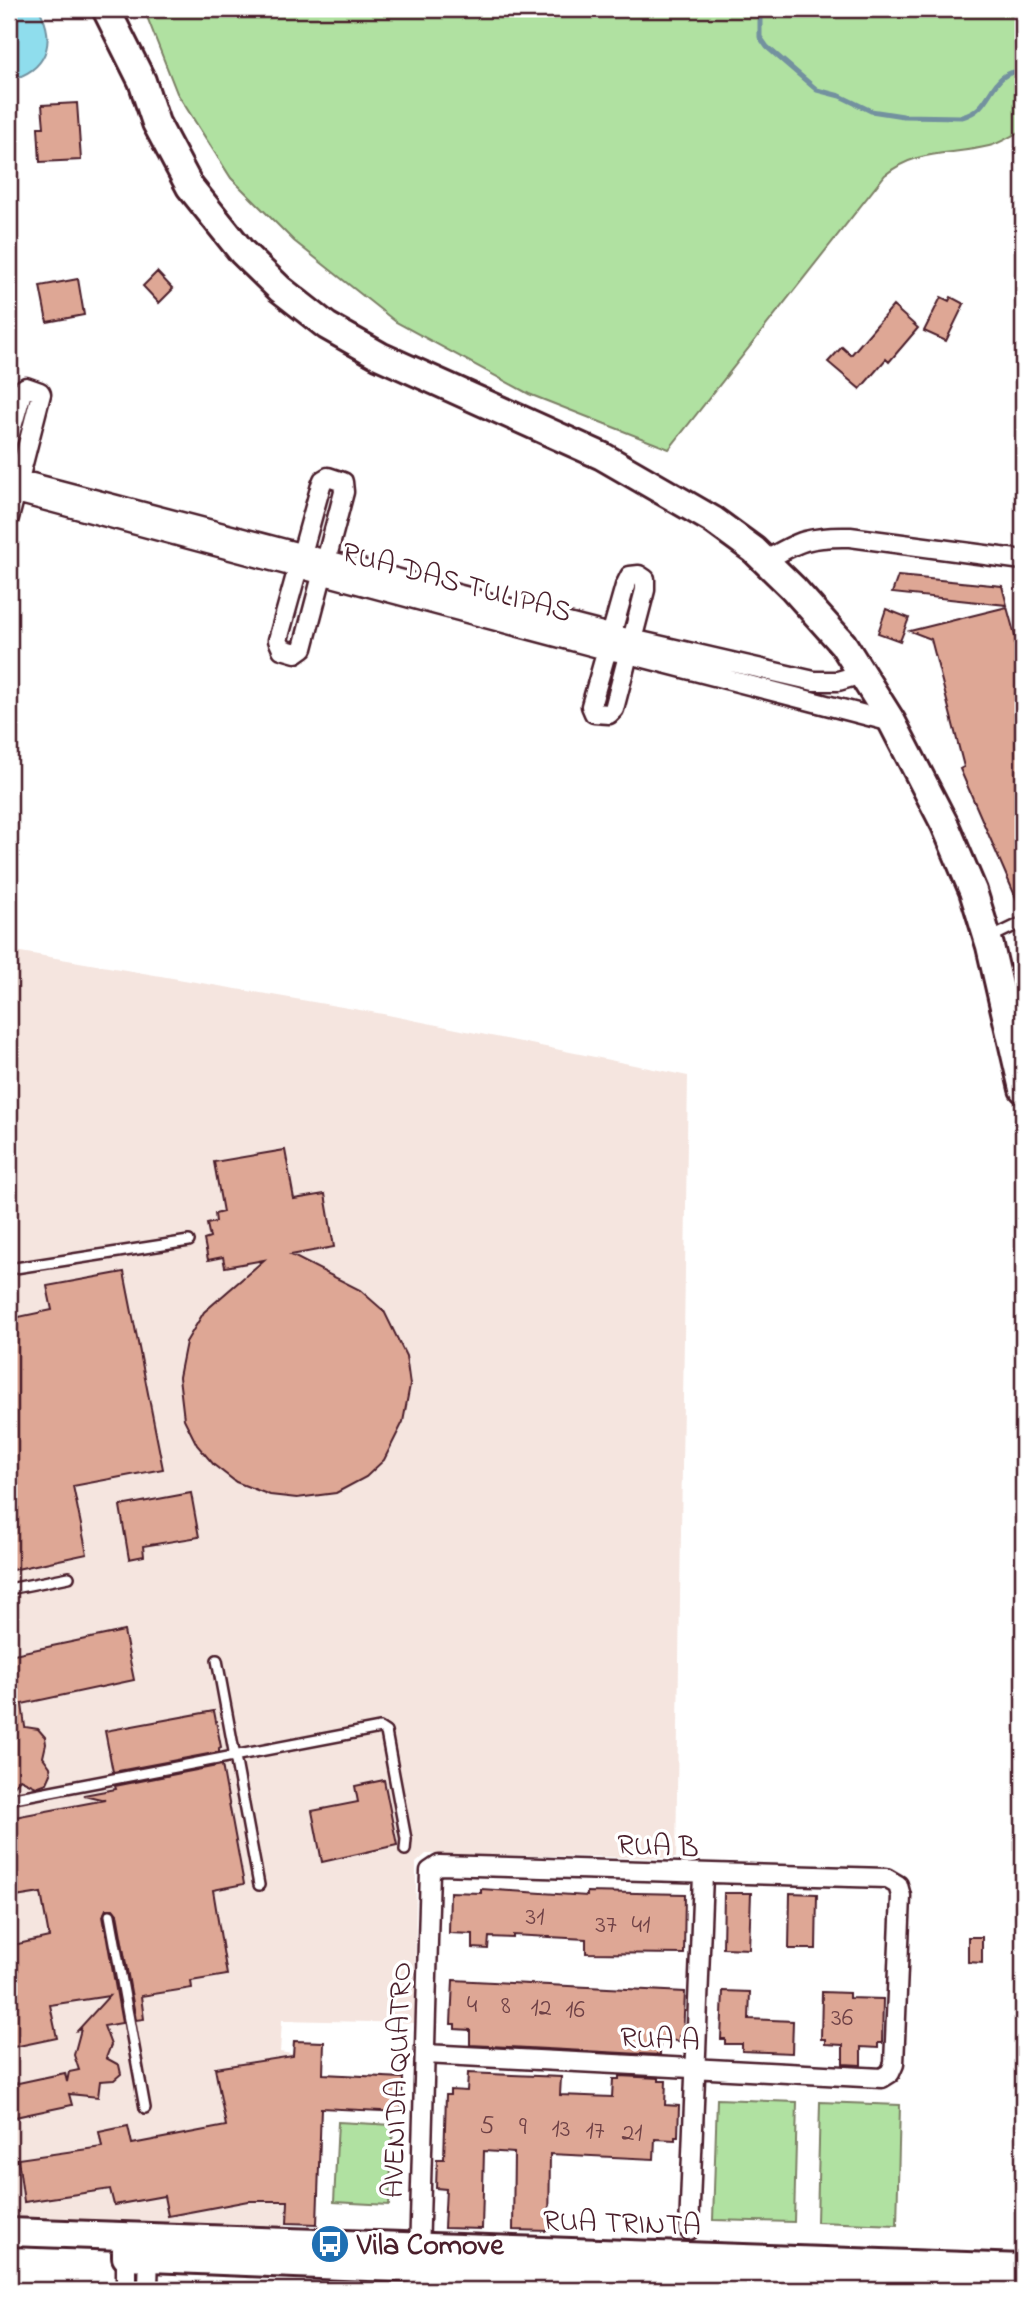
<svg xmlns="http://www.w3.org/2000/svg" width="1032" height="2299" viewBox="0 0 1032 2299" font-family="'Indie Flower',sans-serif">
<rect width="100%" height="100%" fill="#fff"/>
<filter id="ink" filterUnits="userSpaceOnUse"><feTurbulence type="fractalNoise" baseFrequency=".0143" numOctaves="2"/><feDisplacementMap in="SourceGraphic" scale="14" xChannelSelector="R" yChannelSelector="G"/><feConvolveMatrix kernelMatrix="1 2 1 2 8 2 1 2 1" color-interpolation-filters="sRGB"/></filter>
<g filter="url(#ink)">
<path fill="#f5e5df" d="M9 950 383 1014 688 1076 676 1858 426 1854 416 1863 415 2023 282 2020 280 2052 292 2054 285 2242 9 2232Z"/>
<path fill="#b0e1a1" stroke="#7d8066" stroke-width="2" d="M144 9H1023V130C1012 135 1001 143 989 146 950 156 918 148 885 175L669 449 529 394 396 322 294 241 231 178 177 93Z
M717 2099 797 2102 794 2222 713 2220Z
M820 2102 900 2105 897 2225 817 2222Z
M338 2122 393 2125 389 2205 334 2202Z"/>
<path fill="#8fdded" stroke="#73919f" stroke-width="2" d="M9 9H39C57 43 46 71 9 80Z"/>
<g fill="none" stroke-linecap="round" stroke-linejoin="round">
<path stroke="#73919f" stroke-width="5" d="M760 9V37L767 47 817 90 840 96 871 111 903 116 962 117C995 109 987 71 1023 71"/>
</g>
<path fill="#dea795" stroke="#4a1f2b" stroke-width="2" d="M77 103 81 160 40 162 38 127H44L42 105Z
M157 272 173 289 159 303 143 286Z
M78 279 84 315 47 322 40 286Z
M941 297 949 301 951 297 964 304 946 341 924 331Z
M893 306 918 328 889 362 886 359 860 389 828 362 842 347 851 355Z
M898 576 1002 586 1007 605 892 593Z
M1007 607 1023 665V914L960 769 964 767 931 639 910 631Z
M886 609 909 618 900 641 878 633Z
M285 1150 294 1199 325 1194 334 1247 291 1255 360 1290 384 1311 406 1356 410 1385 403 1422 384 1460 366 1477 336 1493 297 1498 270 1495 236 1482 214 1465 197 1445 184 1419 179 1377 186 1342 204 1312 264 1260 225 1267 223 1257 208 1260 204 1240 210 1238 207 1224 216 1222 215 1214 223 1212 214 1162Z
M124 1272 163 1469 73 1486 87 1554 12 1570 9 1554V1319L52 1310 47 1286Z
M191 1493 199 1537 143 1546 144 1556 129 1559 120 1506Z
M124 1631 134 1680 22 1704 25 1727 38 1729 45 1737 46 1744 43 1757 50 1767 51 1774 47 1783 36 1787 20 1779 9 1792V1655Z
M214 1711 221 1747 219 1748V1752L113 1772 105 1731Z
M222 1765 244 1884 213 1890 227 1975 191 1981 192 1988 141 1996 144 2019 136 2020 117 1914 113 1909H106L103 1916 122 2023 104 2026 111 2045 106 2058 119 2065 121 2074 114 2080 100 2081 98 2097 69 2094 72 2105 15 2117 9 2085 65 2073 67 2082 69 2072 79 2070 74 2055 81 2029 78 2030 109 1996 50 2005 57 2038 9 2048V1946L49 1937 41 1893 9 1898V1818L105 1800 84 1795 116 1789 115 1786Z
M384 1780 397 1845 322 1862 312 1811 358 1802 355 1786Z
M481 1889 587 1896V1892L685 1894 684 1954 586 1953V1939L513 1935V1938L489 1937 488 1949 473 1948V1934L449 1933 450 1892 481 1893Z
M724 1893H751L749 1949 723 1948Z
M790 1893 817 1894 816 1949H789Z
M968 1937H982V1963L968 1962Z
M453 1980 685 1992 683 2036H679V2041L660 2040V2055L470 2045V2030L455 2029V2024H451Z
M723 1991 750 1992 749 2019 793 2021 792 2053 742 2051V2044H725V2039H721Z
M822 1992 849 1993V1998L883 1999 882 2043H878V2048L861 2047V2065L843 2064V2045L825 2044V2039H821Z
M294 2041 324 2042 323 2074 403 2078 401 2112 321 2108 317 2224 287 2223 288 2201H248L168 2216 164 2196 114 2205 110 2189 24 2202 18 2159 102 2147 99 2132 128 2126 132 2144 226 2126 215 2068 293 2056Z
M468 2073 561 2077 560 2095 612 2097 613 2079H619V2076L659 2078V2081H666L665 2105 679 2106 678 2136H675V2140L655 2139 654 2159 550 2154 549 2231 513 2230 514 2153 484 2151 482 2229 444 2228 446 2189 436 2188 437 2159H444L446 2095H450V2090L467 2091Z"/>
<g fill="none" stroke-linecap="round" stroke-linejoin="round">
<g stroke="#4a1f2b" stroke-width="14">
<path id="lane" d="M990 938 1023 922
M9 1269 189 1241
M9 1589 69 1577
M217 1660 259 1885
M9 1799 380 1728 386 1732 406 1839 405 1850
M110 1915 145 2108"/>
</g>
<g stroke="#4a1f2b" stroke-width="23">
<path id="street" d="M9 437 23 389 26 387 40 392 41 394 9 518
M9 477 610 634 814 681H838L862 674
M328 477 343 482 344 492 303 648 296 653 282 649 278 640 321 485 323 480Z
M9 491 606 650 629 654 892 722
M765 561C798 541 810 536 850 537L1023 560
M639 575 645 579V590L614 709 609 714 594 713 591 706 625 586 630 576Z
M689 2230 703 1875
M126 2290V2257
M148 2290 149 2248
M418 2290 430 1871 439 1865 886 1878 898 1885 901 1896 894 2064 890 2073 882 2078 425 2054
M440 2290 441 2259"/>
</g>
<g stroke="#4a1f2b" stroke-width="32">
<path id="secondary" d="M106 9 142 81 156 123 190 187 242 252 280 289 327 326 380 356 602 456 713 520 754 550 793 588 843 644 892 722 945 825 973 891 990 946 1023 1089
M9 2232 1023 2268
M126 2237V2257L440 2270 1023 2288"/>
</g>
<use href="#lane" stroke="#fff" stroke-width="9"/>
<use href="#street" stroke="#fff" stroke-width="18"/>
<use href="#secondary" stroke="#fff" stroke-width="26"/>
</g>
</g>
<defs>
<g id="bus-disc" transform="scale(2.0125)"><circle r="9.5" fill="#1f6fb2" stroke="#fff"/><path d="M-5-6H5V4H4V6H2V4H-2V6H-4V4H-5ZM-3.5-4V0h7V-4ZM-3.5 1.2v1.5H-2V1.2ZM2 1.2v1.5H3.5V1.2Z" fill="#fff"/></g>
</defs>
<g fill-rule="evenodd">
<use href="#bus-disc" x="330" y="2244"/>
</g>
<g text-anchor="middle" stroke-width="7" stroke-linejoin="round" paint-order="stroke">
<g font-size="26" fill="#6f4146">
<text x="535" y="1924">31</text>
<text x="606" y="1932">37</text>
<text x="641" y="1932">41</text>
<text x="472" y="2012">4</text>
<text x="506" y="2013">8</text>
<text x="541" y="2015">12</text>
<text x="575" y="2017">16</text>
<text x="842" y="2025">36</text>
<text x="487" y="2133">5</text>
<text x="523" y="2134">9</text>
<text x="561" y="2136">13</text>
<text x="595" y="2138">17</text>
<text x="632" y="2140">21</text>
</g>
<g font-size="30" fill="#4a1f2b" stroke="#fff">
<text transform="translate(457 581) rotate(15)" y="10">RUA DAS TULIPAS</text>
<text transform="translate(658 1845) rotate(2)" y="10">RUA B</text>
<text transform="translate(660 2038) rotate(3)" y="10">RUA A</text>
<text transform="translate(396 2080) rotate(-88)" y="10">AVENIDA QUATRO</text>
<text transform="translate(622 2222) rotate(2)" y="10">RUA TRINTA</text>
</g>
<g font-size="30" font-weight="bold" fill="#4a1f2b" stroke="#fff" text-anchor="start">
<text x="357" y="2254">Vila Comove</text>
</g>
</g>
<rect width="1032" height="2299" fill="none" stroke="#fff" stroke-width="35"/>
<rect x="18" y="18" width="997" height="2264" fill="none" stroke="#4a1f2b" stroke-width="2.5" filter="url(#ink)"/>
</svg>
